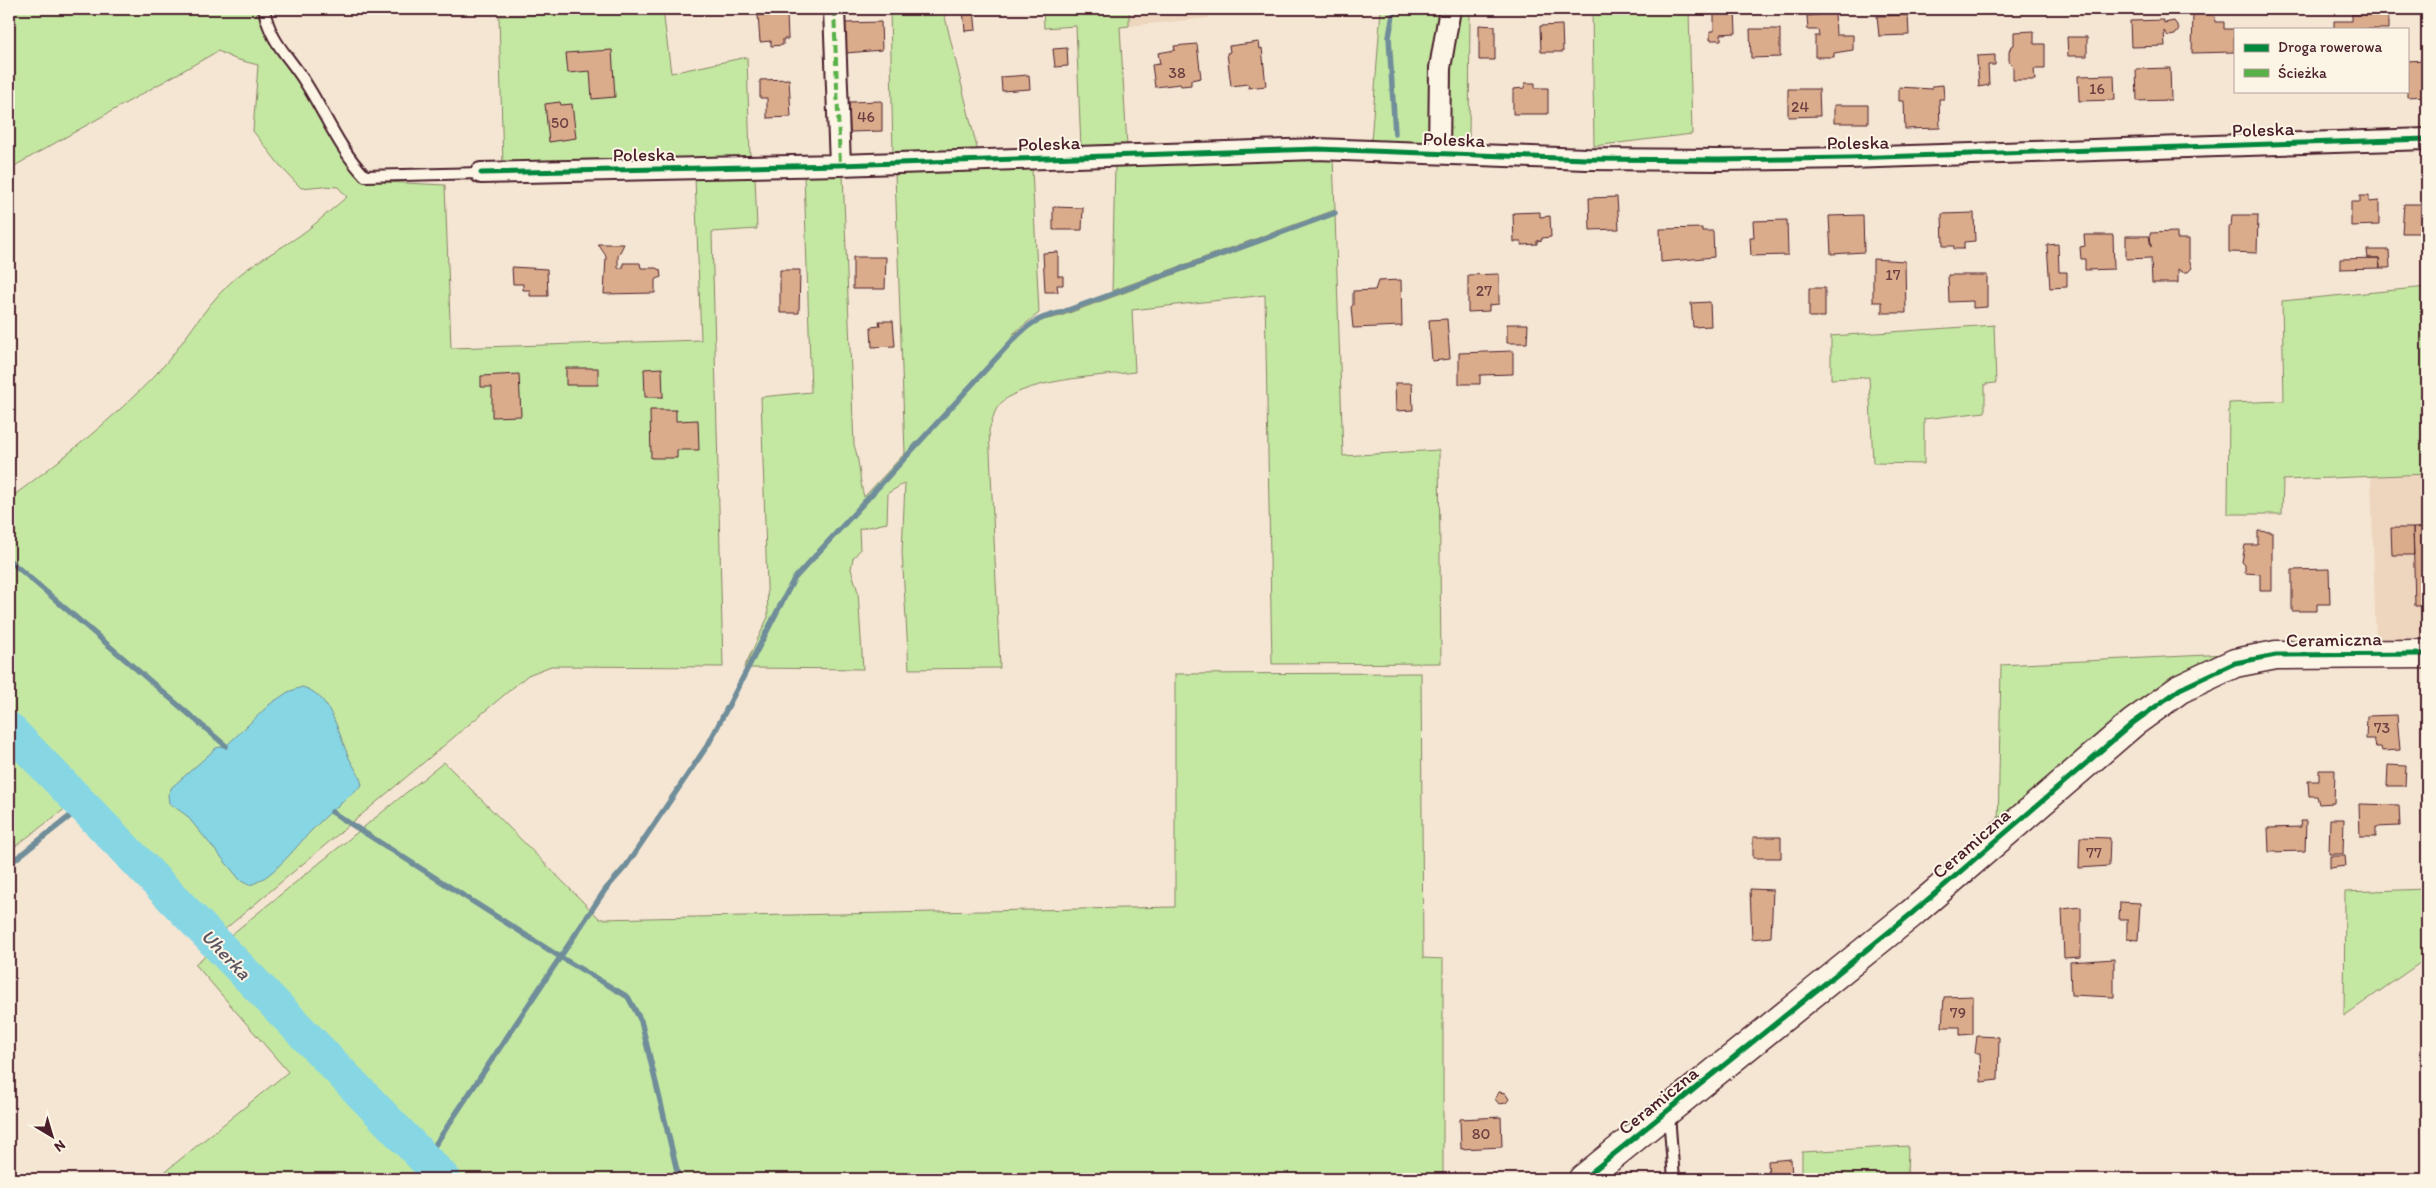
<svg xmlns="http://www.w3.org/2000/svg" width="2436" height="1188" viewBox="0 0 2436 1188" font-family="Itim,sans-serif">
<rect width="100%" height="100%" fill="#f5e6d3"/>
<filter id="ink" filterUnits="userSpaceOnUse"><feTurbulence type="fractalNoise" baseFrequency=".02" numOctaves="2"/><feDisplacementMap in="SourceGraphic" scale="10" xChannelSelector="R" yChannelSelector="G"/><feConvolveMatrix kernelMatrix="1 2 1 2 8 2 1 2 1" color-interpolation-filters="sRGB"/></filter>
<g filter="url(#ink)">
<path fill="#edd5be" d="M1129 9H1209V18L1129 26Z
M2427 474V645L2376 644 2371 476Z"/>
<path fill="#c4e8a2" stroke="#878466" d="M9 9H259C266 42 289 64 306 92 323 118 335 147 354 171L365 181 445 185 451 348 701 340 695 177 755 176 757 229 712 232 723 667 551 666 528 675 218 935 9 716V499C61 460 114 419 159 371 184 344 201 311 228 285 247 266 270 255 293 240 312 228 329 211 347 197L338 187 322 186 301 188 282 168 253 131 258 65 235 59 218 51 9 169Z
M890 9H943L978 152 893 154Z
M1043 9H1129V26L1120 27 1127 146 1081 148 1076 26 1044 28Z
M1381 9H1470L1469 143 1371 142Z
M1592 9H1689L1692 134 1594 146Z
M663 10 671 73 747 57 750 158 503 167 499 16Z
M1333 158 1335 210 1112 291 1115 166Z
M1032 169 1039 313 1013 334 1043 320 1061 316 1335 215 1343 456 1439 450 1441 663 1272 664 1265 295 1132 310 1135 372C1103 376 1015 379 997 408 993 414 992 423 989 430L1000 668 909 669 902 552 905 483 888 493 887 523 859 529 860 550 853 558 851 569 858 592 863 669 744 668 768 617 761 397 811 392 804 175H843L854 445C860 462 859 479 864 497L905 453 895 174Z
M2427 287V474L2283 480 2282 514H2228L2229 403 2284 401 2282 301Z
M1994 325 1996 383 1985 384V412L1924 419V464L1873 463 1869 377 1831 379V336Z
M2227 654 1998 831 2001 665Z
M1421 673 1423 958 1443 959V1179H156L288 1072 195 964 444 762 600 919 1175 907V674Z
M9 746 66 808 9 851Z
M2427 889V958L2344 1016 2345 892Z
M1908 1146 1907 1179H1802V1152Z"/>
<path fill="#87d6e4" stroke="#6f8d9a" d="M302 687C330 694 337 729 347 753 351 764 359 772 362 785 345 800 326 815 310 832 295 848 271 880 249 885L241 881 186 815 169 803 168 795 172 787 204 759 216 748 226 746 270 704 288 692Z"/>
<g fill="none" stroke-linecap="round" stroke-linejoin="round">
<path stroke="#6f8d9a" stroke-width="5.5" d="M1394 9 1389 37 1395 134
M9 560 226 746
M332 812 557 955 628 997 641 1021 679 1179
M9 864 83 806
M425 1160 605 890 626 866 709 743 794 579 1012 341C1029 324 1037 318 1060 313L1335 213"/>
<path stroke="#87d6e4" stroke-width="34" d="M9 729 444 1179"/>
</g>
<path fill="#dbac8c" stroke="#4a1f2b" d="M963 9H974L976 30 965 31Z
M1520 9H1548V11L1520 12Z
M1714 9H1735L1736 33 1721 34V40H1710V31H1714Z
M2195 9H2205V12H2214L2215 22H2224V29H2234V52L2192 53 2193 13H2196Z
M1835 13 1836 35H1853V50L1834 53V57H1815V36H1819L1818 30H1808L1807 16Z
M787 14 788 39H783V45L771 46V41L760 42 758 15Z
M2352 14 2388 15V29H2334V21H2352Z
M1908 15 1909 35 1879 36 1877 16Z
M2164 20V23L2174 21 2179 28 2175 35 2168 36 2164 31 2165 46 2131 47 2130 21Z
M881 22 882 50 846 53 844 23Z
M1479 25 1495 26V60H1479Z
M1562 25 1563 52H1541L1540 26Z
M1750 29H1780V57L1751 58Z
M2034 31V44H2045V69H2034L2035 80H2013V66L2009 62V52L2011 46 2014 45V32Z
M2067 37H2087V56H2068Z
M1259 42 1260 49 1262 48 1266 86 1249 88 1248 84 1231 86 1227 53 1230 52 1229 46Z
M1197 44 1201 78 1191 80V85L1181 86 1180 84 1155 87 1152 65 1160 64 1158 53 1175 50 1174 46Z
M1067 48 1068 66 1055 67 1053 49Z
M612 50 615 97 592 99 590 71 568 73 566 53Z
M1995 55V65H1988L1989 85 1979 87 1977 56Z
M2427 60V96L2407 97V61Z
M2170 68 2171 100 2137 101 2136 69Z
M1029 75 1030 89 1002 91 1001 77Z
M2114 75 2115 100 2079 101 2078 76Z
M789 79 791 117 767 118V98H760V80Z
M1525 83H1535V88H1548V114H1513V89L1525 88Z
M1943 85 1944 99H1939L1940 128 1905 129 1904 101H1899V87L1932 89V86Z
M1788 89H1819L1820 116 1788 117Z
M882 101V131L850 132 849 102Z
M560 102 561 105 572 104 576 138 549 142 545 104Z
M1834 105H1868V123H1834Z
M2360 196H2369V202L2379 201V225L2351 226V202H2360Z
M1617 197 1619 229 1590 230 1589 198Z
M2404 204H2427V233H2402Z
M1053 207 1083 208 1082 230H1053Z
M1540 212V217L1550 216 1551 237 1542 238V240L1537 241V244L1522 245V242H1514L1513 213Z
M1974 213 1975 241 1964 242V249H1954V246H1943L1942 214Z
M1863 215 1864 252 1831 254 1829 216Z
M2232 215H2258L2257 253 2229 252V226H2231Z
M1787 220 1788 255 1751 256 1750 238H1754L1753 221Z
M1702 228V231H1713L1714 257 1661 262 1660 229Z
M2177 232V239H2189V260L2192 268 2188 272H2182L2178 269V283H2152L2151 258 2126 259V236H2149L2151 247 2150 233Z
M2084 235H2113L2114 269 2085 270V259H2081L2080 247 2085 246Z
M598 244H624L618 256V268H623V263H640L641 268H656L660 270 661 277 655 280V293L604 294 606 256Z
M2058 244 2059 272H2067V287L2050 288 2047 245Z
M2367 250H2389L2390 268H2380L2379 258H2368Z
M1058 252V276H1063V285H1057L1058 292H1045L1043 253Z
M853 257H886L885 289H853Z
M2379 258 2380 268 2340 269V259Z
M1873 259 1905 261 1906 313H1882V302H1873Z
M512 267 547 269 548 296H530V290H523V284H513Z
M780 270H800L799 313H780Z
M1499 274V304L1489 305V311L1468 312V275Z
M1948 275H1987V307L1973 308V301L1949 302Z
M1401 280 1402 326 1353 328 1351 307 1353 305V291L1375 290 1378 281Z
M1809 288H1825V317H1809Z
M1710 302 1711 326 1693 327 1691 303Z
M1447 319 1450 359 1432 361 1429 320Z
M879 321H893L895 346 872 347 871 327 880 326Z
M1507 324H1528L1527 343H1507Z
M1513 351V374L1480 375V384H1459V353Z
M566 368H598V385H566Z
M662 368 663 397H645L644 369Z
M519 374 521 416 492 417V387H481V376Z
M1395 383H1412L1413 410 1396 411Z
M650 410H676V421L698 420 699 450H677V458H651Z
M2427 527V606H2415L2413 528Z
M2391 528H2413L2414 555H2392Z
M2258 531 2272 532V591H2260V574L2245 573V565L2242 562 2245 545H2258Z
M2329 569 2330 604H2317V611H2292V570Z
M2397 715 2400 750 2382 751 2381 747H2376L2374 739H2366L2367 716Z
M2388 765 2406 766 2405 786H2387Z
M2319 770H2335L2334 803 2319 804 2317 796H2309L2308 781H2319Z
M2359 804 2399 805 2400 826 2376 827V837H2360Z
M2330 819H2344L2343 854H2329Z
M2300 821H2306L2305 851 2269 852 2268 828 2301 827Z
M1753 837H1781V858H1753Z
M2080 837 2110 838 2109 866 2079 868Z
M2330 856H2345L2346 866 2330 868Z
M1750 889 1773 890 1771 937 1752 939Z
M2120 902 2140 903 2138 940 2127 939V919H2119Z
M2081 907V957L2064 958 2062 909Z
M2114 959V997L2071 995 2070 962Z
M1973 996V1034L1960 1035V1027H1942L1944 997Z
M1977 1036 1999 1037 1998 1080 1981 1082 1980 1053H1975Z
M1499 1092 1505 1093 1509 1099 1506 1103 1499 1104 1495 1099Z
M1501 1117 1502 1147 1461 1149 1460 1119Z
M1791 1159 1792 1179H1769L1768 1161Z"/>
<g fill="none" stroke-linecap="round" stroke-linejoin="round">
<g stroke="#4a1f2b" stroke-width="14">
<path id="lane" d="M264 9C270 42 288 55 305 82 325 113 339 149 365 176L481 173
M1669 1115 1674 1179"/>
</g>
<g stroke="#4a1f2b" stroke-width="24">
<path id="street" d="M834 9 840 165
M1439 153 1440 68 1450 9
M481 173 840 165 1317 149 1586 159 1718 160 1849 158 2427 139"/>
</g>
<g stroke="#4a1f2b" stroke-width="31">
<path id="secondary" d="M1583 1179 1911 914 2133 723 2180 689 2235 663 2276 655 2427 654"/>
</g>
<use href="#lane" stroke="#fcf5e5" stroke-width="10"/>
<use href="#street" stroke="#fcf5e5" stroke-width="20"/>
<use href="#secondary" stroke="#fcf5e5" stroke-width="28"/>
<path stroke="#57b146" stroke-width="4" stroke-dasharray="8 4" stroke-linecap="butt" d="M834 9 840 165"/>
<g stroke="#fcf5e5" stroke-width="8">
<path id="cycleway" d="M481 173 840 165 1317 149 1586 159 1718 160 1849 158 2427 139
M1583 1179 1911 914 2133 723 2180 689 2235 663 2276 655 2427 654"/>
</g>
<use href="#cycleway" stroke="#00873e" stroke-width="5"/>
</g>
</g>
<g text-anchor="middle" stroke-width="4" stroke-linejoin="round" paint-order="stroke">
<g font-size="16" fill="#6e4243">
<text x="1177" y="78">38</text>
<text x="2097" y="94">16</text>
<text x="1800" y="112">24</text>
<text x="866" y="122">46</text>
<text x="560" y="128">50</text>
<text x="1893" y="280">17</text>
<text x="1484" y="296">27</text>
<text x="2382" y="733">73</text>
<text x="2094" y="858">77</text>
<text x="1958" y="1018">79</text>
<text x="1481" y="1139">80</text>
</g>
<g font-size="19" fill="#4a1f2b" stroke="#fcf5e5">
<text transform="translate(2263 129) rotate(-2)" y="7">Poleska</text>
<text transform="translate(1454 139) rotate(2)" y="7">Poleska</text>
<text transform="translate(1858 142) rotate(-1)" y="7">Poleska</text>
<text transform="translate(1049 143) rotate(-2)" y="7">Poleska</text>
<text transform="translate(644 154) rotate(-1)" y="7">Poleska</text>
<text transform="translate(2334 639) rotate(-1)" y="7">Ceramiczna</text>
<text transform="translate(1971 843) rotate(-41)" y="7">Ceramiczna</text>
<text transform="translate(1658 1100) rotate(-39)" y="7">Ceramiczna</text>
</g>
<g font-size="20" font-style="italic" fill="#5c5662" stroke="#fcf5e5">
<text transform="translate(226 954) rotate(46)" y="7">Uherka</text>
</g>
</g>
<rect width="2436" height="1188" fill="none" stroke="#fcf5e5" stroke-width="30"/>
<rect x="15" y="15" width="2406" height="1158" fill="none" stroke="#4a1f2b" stroke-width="2" filter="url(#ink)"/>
<rect x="2234" y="28" width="175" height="65" fill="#fcf5e5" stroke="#b59f9b"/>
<rect x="2244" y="44" width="25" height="8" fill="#00873e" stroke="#b59f9b"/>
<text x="2278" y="52" font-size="15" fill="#4a1f2b">Droga rowerowa</text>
<rect x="2244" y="69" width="25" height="8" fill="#57b146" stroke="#b59f9b"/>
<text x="2278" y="78" font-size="15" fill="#4a1f2b">Ścieżka</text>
<g transform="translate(52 1136) rotate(142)" stroke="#fcf5e5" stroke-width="4" paint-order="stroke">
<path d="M0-4L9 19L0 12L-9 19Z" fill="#4a1f2b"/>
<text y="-8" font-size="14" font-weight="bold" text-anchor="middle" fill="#4a1f2b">N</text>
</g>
</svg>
